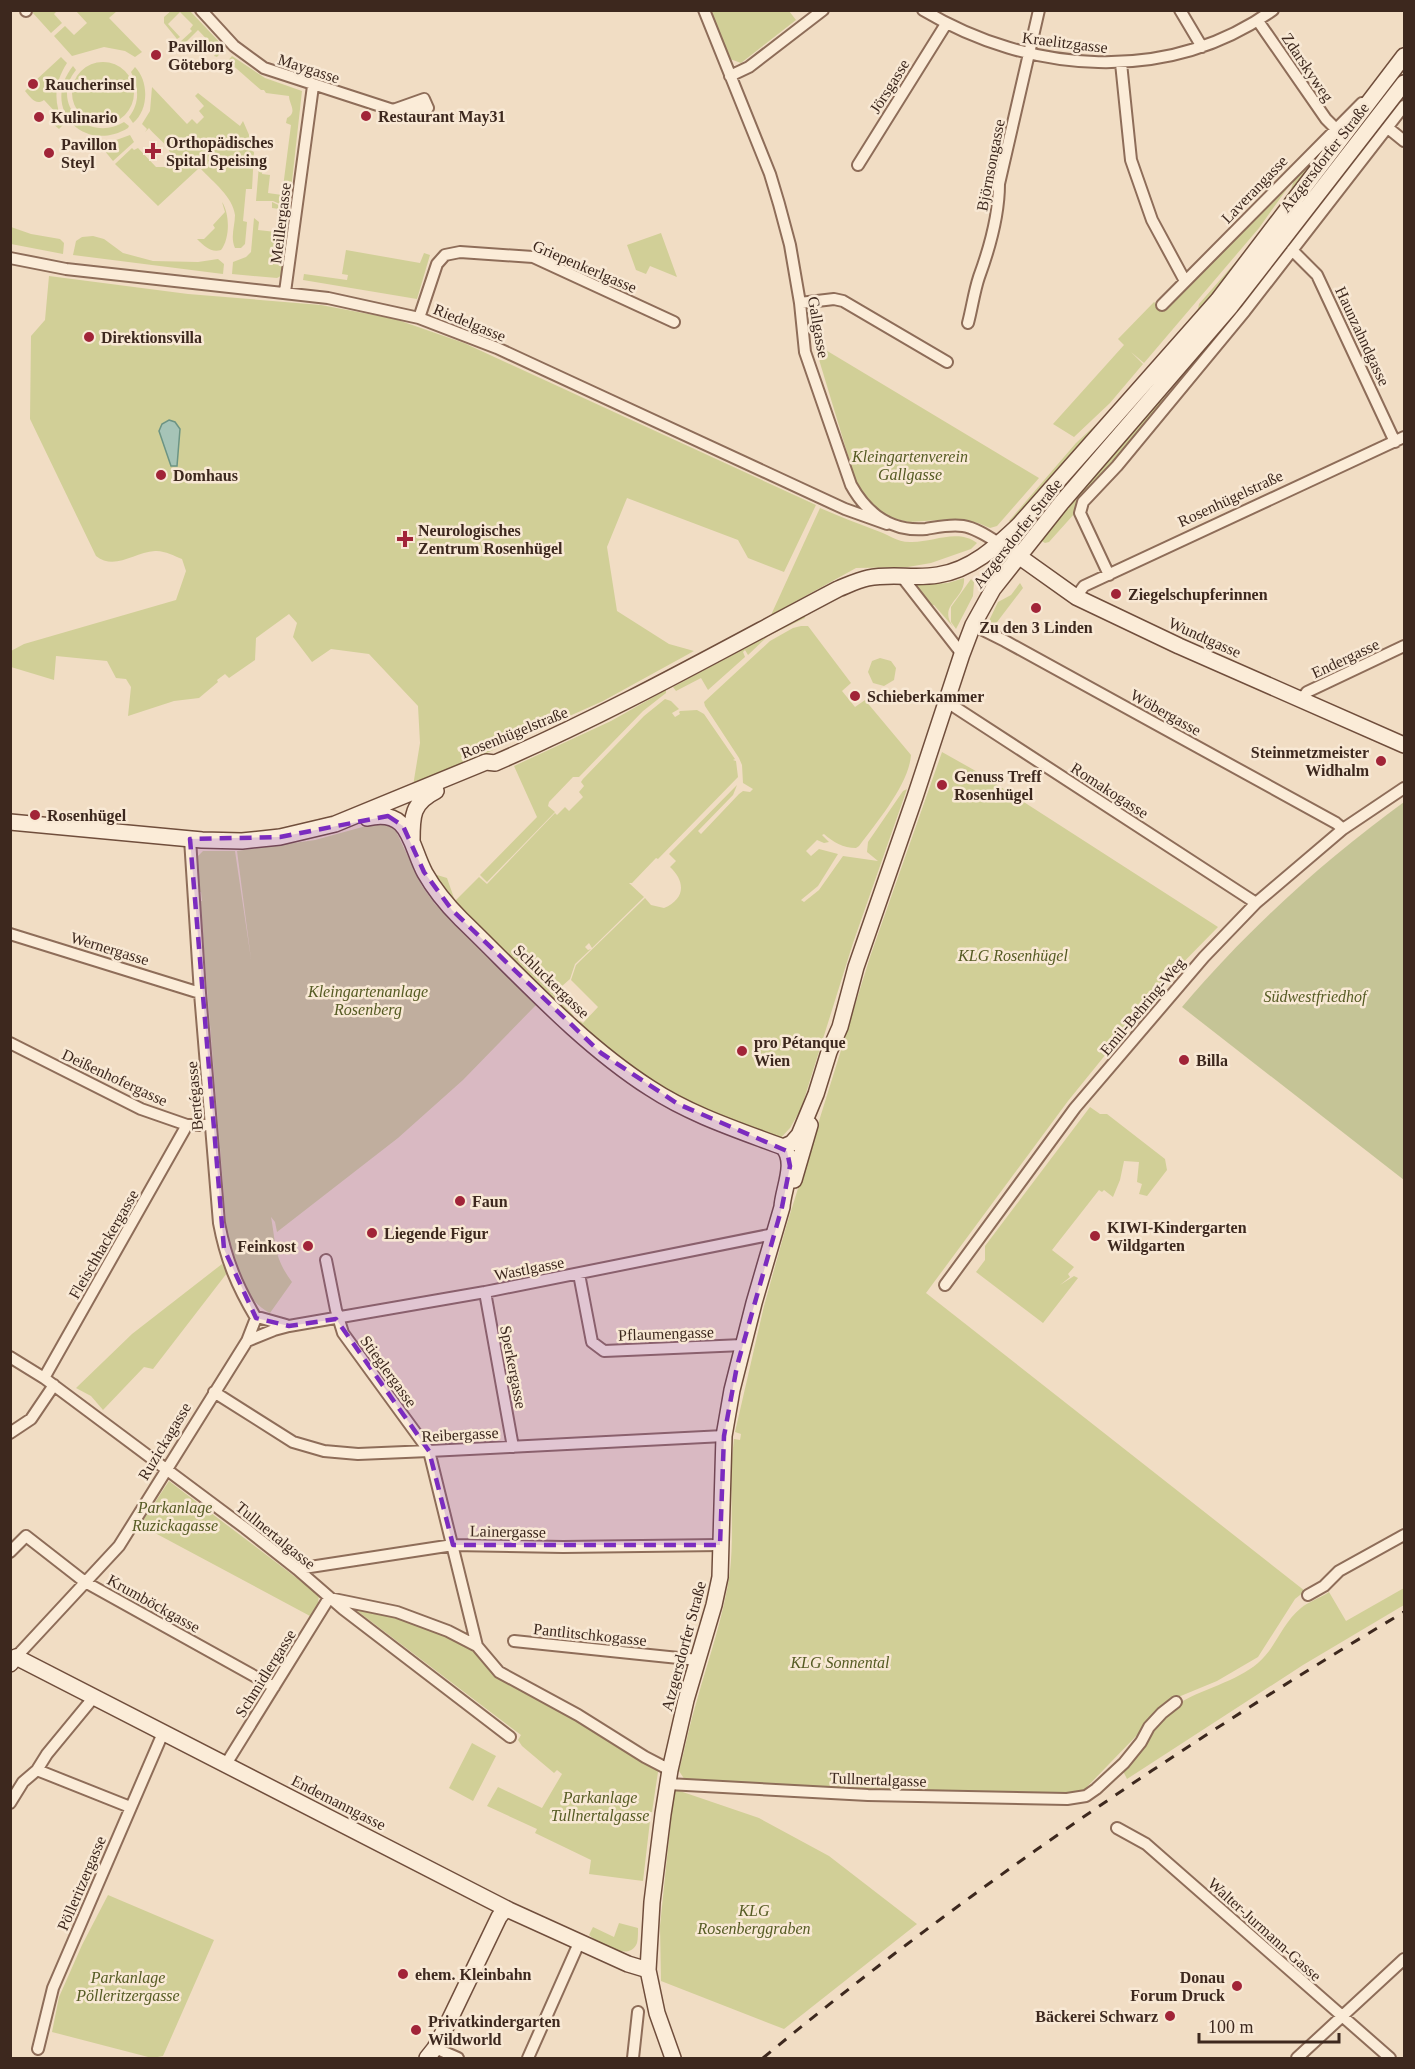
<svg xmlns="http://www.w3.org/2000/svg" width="1415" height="2069" viewBox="0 0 1415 2069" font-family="'Times New Roman',serif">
<rect width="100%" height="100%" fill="#f1ddc4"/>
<path fill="#d1cf97" d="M34 10 57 11 54 14 62 23 51 33 32 12Z
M172 10 190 11 225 48 217 57 214 56 218 51 198 30 183 45 180 42 192 31 190 29 193 25 180 12 168 24 180 37 177 39 164 23V17Z
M76 11H117L109 18 142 52 135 57 125 51 104 47 72 56 54 36 65 26 74 35 87 23Z
M711 11H789L796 20 741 63 730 59Z
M232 56 265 78 302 91 289 208 273 201H256L259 165 263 166 262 174 270 175 268 193 282 195 291 125 286 123 287 118C298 112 289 104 289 96L266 93 264 90H261L229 62 225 68 224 65Z
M61 57 67 63C54 83 53 103 64 124L59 129 52 123 59 116 44 100C36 106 31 98 25 91L30 86 32 88 37 83 35 81Z
M72 93a31 31 0 1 1 62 0a31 31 0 1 1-62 0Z
M73 66 76 70C49 103 88 144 124 122L129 126 128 128C83 155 40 107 73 66Z
M135 67C149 81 149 110 133 123L129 117C140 103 139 87 131 72Z
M152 87 187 124 192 119 197 124 204 117 199 111 204 106 195 96 198 93 240 126 243 121 253 144 247 148 254 152 252 189H246L243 221 247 222 245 244 241 248H235C230 237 235 226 235 215 233 197 213 182 201 169H198L158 206 115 164 132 148 134 150 138 148 156 167H165L171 161C173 146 157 139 149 128L145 132 147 129 142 124 150 111Z
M1404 89V95L1260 286 1214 341 1221 327Z
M1348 120 1263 234 1116 411 1080 445 1011 522 1009 521 1076 443 1113 409 1198 309 1199 304 1261 233 1291 189 1293 183 1291 179Z
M130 135 134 142 113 161 104 150H98L95 153 92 149V143H108Z
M1288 177 1289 186 1259 228 1144 363 1131 352 1143 364 1110 403 1074 437 1053 424 1124 345 1118 339 1154 302 1161 308Z
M222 202C230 214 230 239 221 250 211 253 204 246 197 239H204L215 228 213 225 225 212Z
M272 202 289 210 281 276 277 278 232 274 233 262 246 257 251 252 254 218 259 222 258 230 276 232 279 209 272 208Z
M11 227 31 234 60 239 64 243 63 254 11 244Z
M661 233 677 277 650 266 646 274 636 270 627 245Z
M93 236 104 239 123 253 153 261 198 262 218 259 224 264 223 274 73 255 76 241 82 237Z
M346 250 420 263 424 253 430 255 417 299 303 280 304 274 347 280 348 275 342 274Z
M49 276 188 294 321 305 395 319 464 343 816 505 784 572 748 558 738 540 627 498 607 547 617 611 669 644 694 651 603 701 413 786 420 743 418 706 369 654 331 649 312 662 293 637 297 623 289 614 256 638 255 660 229 678 225 674 217 680 218 682 199 698 174 701 128 716 131 687 126 679 116 678 107 661 56 656 54 680 11 667V651L24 644 176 600 186 571 182 559C175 556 163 550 155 551 134 552 115 571 96 556L30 419 31 336 45 320Z
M814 343 1039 478 997 526 990 528 978 523 956 519 908 522 885 516 870 503 859 492Z
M1178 384 1157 411 1081 497 1075 513 1049 542 1045 543 1037 538 1141 420Z
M820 508C838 516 857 523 875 530 888 534 896 542 910 542 932 543 957 528 977 543L971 549 931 563 908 567 856 568 771 615Z
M964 578C966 600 935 605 955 629L934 605 931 606 916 585 948 583Z
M971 579 974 582 973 596 956 629 951 622V607Z
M1020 583 1023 588 991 630 986 627 998 602 1011 595Z
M805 616V618L768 636 748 655 745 650 743 652 745 657 708 690 701 678 676 691 673 687Z
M801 626H808L851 683 842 691 855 707 865 700 911 755C909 784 877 822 859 846L856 848C843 848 833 842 824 834L822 835 829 842 824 843 817 840 806 851 811 856 819 849 838 854 818 886 801 900 804 902 819 890 843 856 878 861 867 852 868 842 903 791 907 789 853 943 801 1109 790 1128 777 1142 666 1090 625 1063 578 1023 580 1021 583 1023 598 1007 571 980 576 965 645 898 651 905 664 908C685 899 686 882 670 867L676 861 669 854 737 785 733 795 698 831 701 834 739 794 743 791 750 792 753 789 743 783 742 765 739 758 705 706 704 702 770 641 793 628Z
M880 658 891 661 896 668 894 680 884 686 873 683 868 672 872 661Z
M666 690V693L643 711 579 777H573L549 802 548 806 555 812 487 882 480 875 537 817 514 766 611 721Z
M665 699 671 701 679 709 672 713 675 717 680 714 679 712 680 711 697 710 704 714 735 759 733 760 736 761 738 777 658 859 656 858 632 883H629L644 897 592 948 589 943 585 947 588 950 591 949 575 964 570 979 553 994 574 1016 572 1017 455 902 436 877 437 875 447 878 455 901 479 877 487 884 555 813 557 815 565 807 569 811 583 797 579 792 584 786 581 782 583 779 644 716Z
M942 752 974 770 1218 927 1166 980 1068 1101 926 1293 1305 1591 1295 1599 1258 1657 1217 1681 1171 1700 1081 1793 871 1791 685 1780 679 1771C685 1748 690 1723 697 1700 709 1657 724 1616 730 1571 735 1527 728 1483 734 1439L740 1440 741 1434 735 1432 764 1306 786 1227 870 957Z
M377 823 391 825 395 829 422 886 435 904 537 1004 463 1080 398 1138 277 1232 275 1222 271 1217C276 1244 274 1258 292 1282L270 1313C242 1299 233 1263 227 1234L200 901H202L201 892H199L197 857 203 851H235L251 959 237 851 315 840Z
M1090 1107 1100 1114H1107L1165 1159 1167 1170 1147 1196 1139 1194 1142 1184 1137 1182 1139 1162 1124 1161 1120 1180 1113 1197 1104 1190 1102 1192 1099 1190 1052 1250 1074 1267 1068 1274 1070 1277 1060 1285 1074 1276 1078 1278 1043 1323 976 1272 985 1260V1246Z
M222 1264 227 1273 153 1369 144 1367 103 1410 91 1396 76 1388 132 1334Z
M169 1481 319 1595 318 1603 310 1616 140 1525Z
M1404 1588V1605L1303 1665 1127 1779 1122 1769C1137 1748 1153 1719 1176 1705 1201 1689 1236 1682 1258 1663 1276 1648 1282 1623 1301 1608 1308 1602 1320 1598 1329 1592L1346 1621Z
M344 1601 445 1632 471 1648 504 1680 589 1728 657 1769 658 1772 652 1812H649L648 1820 650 1821 643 1881 589 1874 591 1860 535 1833 537 1829 487 1806 498 1787 542 1808 562 1774 557 1770 554 1773 522 1746 518 1740 521 1735Z
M472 1743 496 1756 473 1801 449 1788Z
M674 1789 759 1818 829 1856 917 1924 784 2029 661 1981 660 1926Z
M108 1895 214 1940 163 2056 152 2058 52 2032 59 1997 82 1945Z
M619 1923 638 1928C638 1933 638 1939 637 1943 629 1963 598 1943 589 1935L593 1927 614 1937Z"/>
<path fill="#c5c496" d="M1404 802V1180L1182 1007C1247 930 1323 861 1404 802Z"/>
<path fill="#a6c4b7" stroke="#6c9484" stroke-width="1.5" d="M169 420 175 422 180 429 177 466H171L159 431 162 424Z"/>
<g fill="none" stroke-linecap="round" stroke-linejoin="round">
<g stroke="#8e6d59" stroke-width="14">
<path id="street" d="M26 10V11
M201 10 234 46 264 68 393 110 406 116 428 108 424 99 393 110
M704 10 770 174 779 204 790 245 800 303 805 352 851 485C867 514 892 532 926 529 938 527 950 524 963 526 976 528 989 537 1000 544
M923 10C1030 74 1167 85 1273 10
M1180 10 1202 47
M1258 21 1326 119 1335 128
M1121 63 1131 160 1152 220 1185 281
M730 76 749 67 823 10
M1388 128 1404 141
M858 165 946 24
M1292 250 1317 275 1395 442
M10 258 66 269 328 298 419 318 497 348 845 509 887 524
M285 292 313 86
M800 303 834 299 843 301 947 362
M1162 305 1362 103
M419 318 437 264 445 255 460 252 533 257 674 322
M968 323C972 308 974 292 979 277 990 247 999 216 999 184L1039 10
M1109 575 1080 513 1083 502 1117 466 1245 311 1404 106
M902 577 962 654
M1076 597 1084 586 1404 437
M973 625 1005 641 1336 823 1343 829
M1301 700 1307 692 1404 646
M947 702 1256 903
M10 934 200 993
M10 1043 141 1109 187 1125H211
M326 1260 336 1310 343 1333 429 1451 477 1646
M579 1274 592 1342 604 1351 743 1345
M945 1285 1075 1108 1204 957 1256 903 1343 829 1404 788
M485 1292 513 1447
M256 1318H261L286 1325
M247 1341 274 1330 289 1326 485 1292 774 1234
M10 1357 44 1378 245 1528 297 1569 343 1609 510 1737
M44 1378 187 1125
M214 1392 293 1442 324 1451 358 1454 429 1451 724 1436
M10 1433 31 1419 54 1385
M10 1552 26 1536 85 1582 274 1687
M297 1569 453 1545 563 1547 720 1545
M1308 1595 1324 1586 1339 1571 1404 1535
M514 1641 698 1660
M16 1657 119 1546 247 1341 256 1318C237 1286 226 1260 219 1223L200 993 190 839
M226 1764 329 1598 397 1612 448 1631 477 1646 499 1672 578 1715 645 1757 670 1770
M37 1770 130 1807
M668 1784 868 1795 1067 1799 1086 1796 1096 1789 1124 1763 1141 1742 1149 1727 1162 1713 1176 1702
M10 1803 23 1782 37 1770 47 1754 94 1697
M1117 1828 1146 1844 1390 2058
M435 2048 458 2058
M38 2049 53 1988 163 1733
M528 2058 579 1943
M633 2058 638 2012
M1297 2058 1404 1959"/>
</g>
<g stroke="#704e3c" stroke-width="18">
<path id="secondary" d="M1010 550 1076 597 1179 646 1404 745
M367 818C410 807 410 845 425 873 434 889 447 905 461 919 521 977 580 1043 650 1088 691 1115 738 1130 783 1147 797 1162 783 1189 782 1207L754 1303 732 1390 724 1436 720 1577 714 1605 686 1700 670 1770 663 1814 652 1902 648 1970 657 2013 673 2058
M10 822 202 840 242 841 280 837 335 824 486 762 495 763C613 712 724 649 838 589 848 585 858 580 868 578 891 573 915 579 938 575 971 570 996 547 1019 525L1218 300 1404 56
M412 840C412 816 412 803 436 791
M783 1147 792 1143 799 1135 816 1094 829 1052 840 1027 856 967 915 797 962 654 973 625 993 589 1062 502 1231 306 1404 83
M794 1180 810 1125
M10 1664 16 1657 509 1910 628 1964 648 1970
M427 2058 435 2048 449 2021 499 1917 503 1912 509 1910"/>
</g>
<use href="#street" stroke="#fbecd8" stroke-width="10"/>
<use href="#secondary" stroke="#fbecd8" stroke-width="15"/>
<path stroke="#3d281e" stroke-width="3" stroke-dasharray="10 10" stroke-linecap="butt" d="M763 2058C964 1892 1181 1745 1404 1612"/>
</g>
<path fill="#7b2cbf" fill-opacity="0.2" stroke="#7b2cbf" stroke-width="4.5" stroke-dasharray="12 8" stroke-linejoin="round" d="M388 816 403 826 424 872 452 910 601 1053 678 1104 787 1151 790 1166 782 1207 737 1366 724 1436 720 1545H453L429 1451 336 1319 289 1326 256 1318 224 1249 190 839 280 837Z"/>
<g fill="#a12438" stroke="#f8e8d4" stroke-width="2">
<circle cx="156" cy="55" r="6"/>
<circle cx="33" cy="84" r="6"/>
<circle cx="366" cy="116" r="6"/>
<circle cx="39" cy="117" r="6"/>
<path d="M150 142h6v6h6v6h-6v6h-6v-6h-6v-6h6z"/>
<circle cx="49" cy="153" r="6"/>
<circle cx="89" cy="337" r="6"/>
<circle cx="161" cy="475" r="6"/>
<path d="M402 530h6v6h6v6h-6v6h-6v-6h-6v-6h6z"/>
<circle cx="1116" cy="594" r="6"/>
<circle cx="1036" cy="608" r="6"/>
<circle cx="855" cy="696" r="6"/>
<circle cx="1381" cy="761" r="6"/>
<circle cx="942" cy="785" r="6"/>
<circle cx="35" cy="815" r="6"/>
<circle cx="742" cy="1051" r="6"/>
<circle cx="1184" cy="1060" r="6"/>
<circle cx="460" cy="1201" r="6"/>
<circle cx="372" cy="1233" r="6"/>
<circle cx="1095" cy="1236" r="6"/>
<circle cx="308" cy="1246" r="6"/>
<circle cx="403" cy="1974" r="6"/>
<circle cx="1237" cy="1986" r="6"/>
<circle cx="1170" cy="2016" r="6"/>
<circle cx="416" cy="2030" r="6"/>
</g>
<g text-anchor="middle" stroke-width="5" stroke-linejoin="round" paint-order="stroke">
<g font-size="16" fill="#3d281e" stroke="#f8e8d4">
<text transform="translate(1065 42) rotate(7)" y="6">Kraelitzgasse</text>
<text transform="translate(1308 67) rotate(56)" y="6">Zdarskyweg</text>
<text transform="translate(309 68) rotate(18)" y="6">Maygasse</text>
<text transform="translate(889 86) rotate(-58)" y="6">Jörsgasse</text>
<text transform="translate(1324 157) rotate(-52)" y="6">Atzgersdorfer Straße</text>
<text transform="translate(990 165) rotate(-79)" y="6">Björnsongasse</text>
<text transform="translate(1254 189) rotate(-46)" y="6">Laverangasse</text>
<text transform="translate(280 223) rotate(-83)" y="6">Meillergasse</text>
<text transform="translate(585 266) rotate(23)" y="6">Griepenkerlgasse</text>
<text transform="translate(470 322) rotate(22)" y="6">Riedelgasse</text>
<text transform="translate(819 327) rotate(80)" y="6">Gallgasse</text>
<text transform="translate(1363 336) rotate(65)" y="6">Haunzahndgasse</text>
<text transform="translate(1230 498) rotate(-25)" y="6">Rosenhügelstraße</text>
<text transform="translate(1017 533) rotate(-52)" y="6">Atzgersdorfer Straße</text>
<text transform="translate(1205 637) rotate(24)" y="6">Wundtgasse</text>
<text transform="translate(1345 658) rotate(-25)" y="6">Endergasse</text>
<text transform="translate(1166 712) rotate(29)" y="6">Wöbergasse</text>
<text transform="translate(514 732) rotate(-22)" y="6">Rosenhügelstraße</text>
<text transform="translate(1110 790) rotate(33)" y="6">Romakogasse</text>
<text transform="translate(110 948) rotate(17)" y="6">Wernergasse</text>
<text transform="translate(552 981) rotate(44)" y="6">Schluckergasse</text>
<text transform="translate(1142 1006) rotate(-50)" y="6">Emil-Behring-Weg</text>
<text transform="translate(115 1077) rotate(25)" y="6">Deißenhofergasse</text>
<text transform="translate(194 1096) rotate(-95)" y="6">Bertégasse</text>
<text transform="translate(103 1244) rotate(-60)" y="6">Fleischhackergasse</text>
<text transform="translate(529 1268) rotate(-11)" y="6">Wastlgasse</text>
<text transform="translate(666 1333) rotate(-2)" y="6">Pflaumengasse</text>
<text transform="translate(514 1367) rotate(79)" y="6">Sperkergasse</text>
<text transform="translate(389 1371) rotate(54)" y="6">Stieglergasse</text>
<text transform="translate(460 1434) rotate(-3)" y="6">Reibergasse</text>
<text transform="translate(164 1441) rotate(-59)" y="6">Ruzickagasse</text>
<text transform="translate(508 1531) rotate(1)" y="6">Lainergasse</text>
<text transform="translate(276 1535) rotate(39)" y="6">Tullnertalgasse</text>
<text transform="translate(154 1603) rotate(29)" y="6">Krumböckgasse</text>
<text transform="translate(590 1634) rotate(6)" y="6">Pantlitschkogasse</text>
<text transform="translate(683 1646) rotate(-75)" y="6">Atzgersdorfer Straße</text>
<text transform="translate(265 1673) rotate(-58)" y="6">Schmidlergasse</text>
<text transform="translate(878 1779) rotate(2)" y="6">Tullnertalgasse</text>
<text transform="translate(339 1802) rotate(27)" y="6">Endemanngasse</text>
<text transform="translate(81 1883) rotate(-67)" y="6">Pölleritzergasse</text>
<text transform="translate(1265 1929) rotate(42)" y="6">Walter-Jurmann-Gasse</text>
</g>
<g font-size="16" font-weight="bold" fill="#3d281e" stroke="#f8e8d4" text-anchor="start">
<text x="168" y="52">Pavillon<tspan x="168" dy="18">Göteborg</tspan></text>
<text x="45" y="90">Raucherinsel</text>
<text x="378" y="122">Restaurant May31</text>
<text x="51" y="123">Kulinario</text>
<text x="166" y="148">Orthopädisches<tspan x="166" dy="18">Spital Speising</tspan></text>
<text x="61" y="150">Pavillon<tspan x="61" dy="18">Steyl</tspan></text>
<text x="101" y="343">Direktionsvilla</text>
<text x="173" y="481">Domhaus</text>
<text x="418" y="536">Neurologisches<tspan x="418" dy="18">Zentrum Rosenhügel</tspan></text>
<text x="1128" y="600">Ziegelschupferinnen</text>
<text x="1036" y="633" text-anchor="middle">Zu den 3 Linden</text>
<text x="867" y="702">Schieberkammer</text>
<text x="1369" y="758" text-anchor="end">Steinmetzmeister<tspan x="1369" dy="18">Widhalm</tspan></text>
<text x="954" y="782">Genuss Treff<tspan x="954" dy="18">Rosenhügel</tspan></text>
<text x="47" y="821">Rosenhügel</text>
<text x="754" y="1048">pro Pétanque<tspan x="754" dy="18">Wien</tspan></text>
<text x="1196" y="1066">Billa</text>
<text x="472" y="1207">Faun</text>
<text x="1107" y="1233">KIWI-Kindergarten<tspan x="1107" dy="18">Wildgarten</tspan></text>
<text x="384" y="1239">Liegende Figur</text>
<text x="296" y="1252" text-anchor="end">Feinkost</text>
<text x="415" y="1980">ehem. Kleinbahn</text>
<text x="1225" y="1983" text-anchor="end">Donau<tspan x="1225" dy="18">Forum Druck</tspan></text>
<text x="1158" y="2022" text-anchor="end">Bäckerei Schwarz</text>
<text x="428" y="2027">Privatkindergarten<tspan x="428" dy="18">Wildworld</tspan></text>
</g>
<g font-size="16" font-style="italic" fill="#555b23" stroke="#f8e8d4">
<text x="910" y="462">Kleingartenverein<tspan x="910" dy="18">Gallgasse</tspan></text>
<text x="1013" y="961">KLG Rosenhügel</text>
<text x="368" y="997">Kleingartenanlage<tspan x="368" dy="18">Rosenberg</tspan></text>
<text x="1315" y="1002">Südwestfriedhof</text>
<text x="175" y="1513">Parkanlage<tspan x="175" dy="18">Ruzickagasse</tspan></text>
<text x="840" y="1668">KLG Sonnental</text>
<text x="600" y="1803">Parkanlage<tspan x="600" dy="18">Tullnertalgasse</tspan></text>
<text x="754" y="1916">KLG<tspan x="754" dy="18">Rosenberggraben</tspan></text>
<text x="128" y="1983">Parkanlage<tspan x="128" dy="18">Pölleritzergasse</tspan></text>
</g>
</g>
<rect width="1415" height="2069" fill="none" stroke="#3d281e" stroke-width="24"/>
<path d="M1199 2033v9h140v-9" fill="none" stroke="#3d281e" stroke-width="3"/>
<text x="1208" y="2033" font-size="18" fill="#3d281e" stroke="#f8e8d4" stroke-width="4.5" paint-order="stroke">100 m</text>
</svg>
